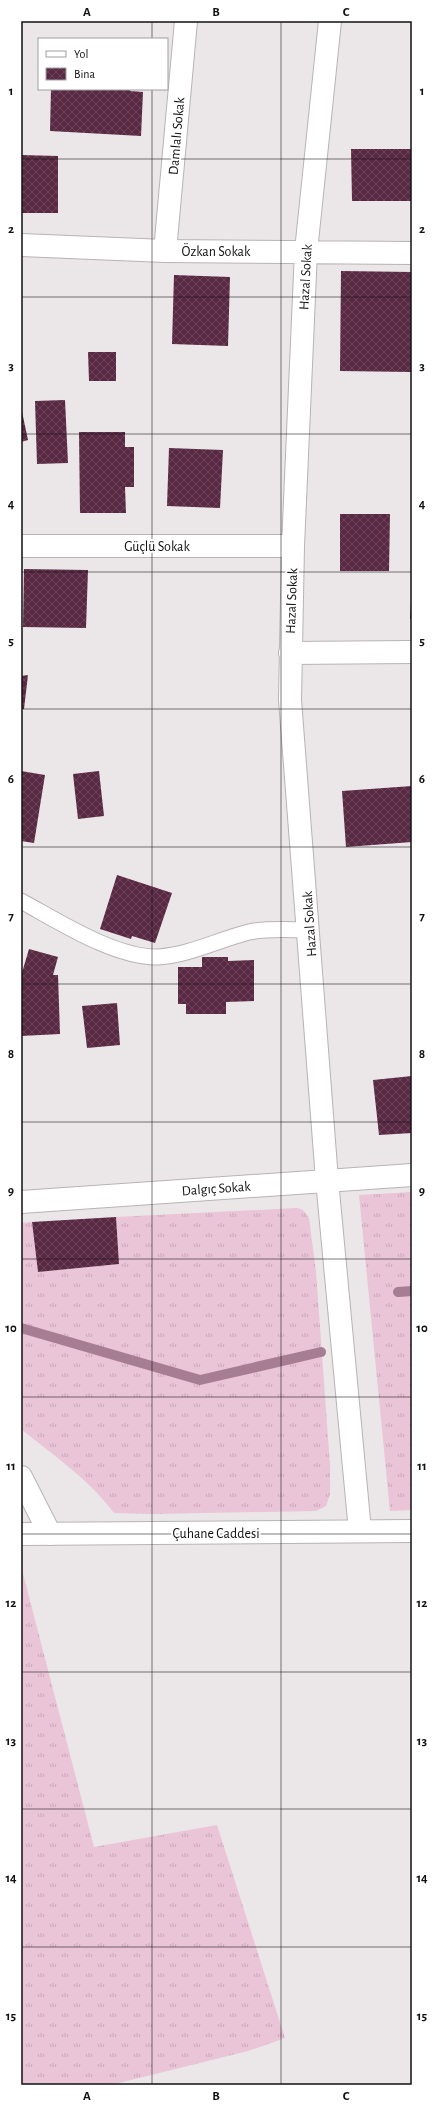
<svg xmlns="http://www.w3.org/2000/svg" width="433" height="2106" viewBox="0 0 433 2106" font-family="'Alegreya Sans',sans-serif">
<defs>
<pattern id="grass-tufts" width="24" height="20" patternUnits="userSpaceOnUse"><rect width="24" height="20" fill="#eac4d7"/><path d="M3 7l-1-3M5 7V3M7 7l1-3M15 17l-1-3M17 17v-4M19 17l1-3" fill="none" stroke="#c8a7b8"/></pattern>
<pattern id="building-cross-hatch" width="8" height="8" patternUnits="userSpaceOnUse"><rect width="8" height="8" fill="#592944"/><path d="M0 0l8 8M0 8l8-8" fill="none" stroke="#6c455b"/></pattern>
</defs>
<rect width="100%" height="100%" fill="#ebe6e8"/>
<path fill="url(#grass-tufts)" d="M412 1192V1510L390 1511 359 1195Z
M297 1208 303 1210 309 1218 316 1272 330 1465V1494L326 1506 316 1511 154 1514 114 1513C89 1479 54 1456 21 1429V1223L32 1222 38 1272 119 1264 116 1217Z
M21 1566 94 1847 217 1825 285 2038 248 2051 111 2085H21Z"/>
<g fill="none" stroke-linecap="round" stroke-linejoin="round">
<path stroke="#a77d93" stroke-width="10" d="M398 1292 412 1291
M21 1328 200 1380 321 1352"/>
</g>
<path fill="url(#building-cross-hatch)" d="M51 89H130V91L143 92 141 136 50 131Z
M351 149H412V201H352Z
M21 155 58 156V213H21Z
M341 271 412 272V372L340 371Z
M174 275 230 277 228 346 172 344Z
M88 352H116V381H89Z
M65 400 68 463 37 464 35 401Z
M21 407 28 440 21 442Z
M79 432H125V447H134V487H125L126 513H80Z
M169 448 223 450 220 508 167 506Z
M340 514H390L389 571H340Z
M24 569 88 570 86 628 23 627Z
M411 603H412V619H410Z
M28 675 24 709H21V676Z
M21 771 45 775 34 843 21 841Z
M99 771 104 816 78 819 73 774Z
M412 786V842L346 847 342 791Z
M117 875 172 893 155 943 132 936 131 939 100 929Z
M29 949 58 957 53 975H58L60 1034 21 1036V976Z
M202 957H228V961L254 960V1001L226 1002V1014H186V1004H178V967H202Z
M117 1003 120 1045 87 1048 82 1006Z
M412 1076V1133L379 1135 373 1080Z
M116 1217 119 1264 38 1272 32 1222Z"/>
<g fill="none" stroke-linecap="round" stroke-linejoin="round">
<g stroke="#b8b3b5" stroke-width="17">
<path id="service" d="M21 901C58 921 115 958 158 957 189 955 218 940 249 932 268 928 290 930 309 930"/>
</g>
<g stroke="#b8b3b5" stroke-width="24">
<path id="minor" d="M330 21 306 251 293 546 290 700 327 1180 360 1531
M21 245 165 251 412 253
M165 251 186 21
M21 546H293
M290 653 412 652
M21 1202 412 1175"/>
</g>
<g stroke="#b8b3b5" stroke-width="24">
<path id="tertiary" d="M21 1477 50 1534"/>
</g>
<g stroke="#b8b3b5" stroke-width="24">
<path id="primary" d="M21 1534 412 1531"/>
</g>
<use href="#service" stroke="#fff" stroke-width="15"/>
<use href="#minor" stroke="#fff" stroke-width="22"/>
<use href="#tertiary" stroke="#fff" stroke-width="22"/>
<use href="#primary" stroke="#fff" stroke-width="22"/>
</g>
<path fill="none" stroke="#121011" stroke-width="1" stroke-opacity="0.55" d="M152 21V39M281 21V2085M152 89V2085M21 159H412M21 297H412M21 434H412M21 572H412M21 709H412M21 847H412M21 984H412M21 1122H412M21 1259H412M21 1397H412M21 1534H412M21 1672H412M21 1809H412M21 1947H412"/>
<g text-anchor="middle" stroke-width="4" stroke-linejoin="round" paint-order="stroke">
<g font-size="14" fill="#121011" stroke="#fff">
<text transform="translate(176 136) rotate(-85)" y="5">Damlalı Sokak</text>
<text x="216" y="256">Özkan Sokak</text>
<text transform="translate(305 277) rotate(-87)" y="5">Hazal Sokak</text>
<text x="157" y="551">Güçlü Sokak</text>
<text transform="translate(291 601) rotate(-88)" y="5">Hazal Sokak</text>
<text transform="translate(309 924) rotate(-94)" y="5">Hazal Sokak</text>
<text transform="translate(216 1188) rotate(-4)" y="5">Dalgıç Sokak</text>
<text x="216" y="1538">Çuhane Caddesi</text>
</g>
</g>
<rect width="433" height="2106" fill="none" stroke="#ffffff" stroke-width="44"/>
<rect x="38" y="38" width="130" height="52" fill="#ffffff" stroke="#a09fa0"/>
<rect x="46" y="51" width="20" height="6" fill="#ffffff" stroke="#a09fa0"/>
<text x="74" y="58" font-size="12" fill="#121011">Yol</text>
<rect x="46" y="68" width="20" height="12" fill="url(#building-cross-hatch)" stroke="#a09fa0"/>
<text x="74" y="78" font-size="12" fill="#121011">Bina</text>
<rect x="22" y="22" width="389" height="2062" fill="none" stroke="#121011" stroke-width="1.5"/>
<g font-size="13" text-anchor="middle" font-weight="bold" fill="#121011">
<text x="87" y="16">A</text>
<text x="216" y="16">B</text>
<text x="346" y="16">C</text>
<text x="11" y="95">1</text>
<text x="422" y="95">1</text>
<text x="11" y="233">2</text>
<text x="422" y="233">2</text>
<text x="11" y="370">3</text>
<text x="422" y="370">3</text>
<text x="11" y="508">4</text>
<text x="422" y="508">4</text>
<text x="11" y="645">5</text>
<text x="422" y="645">5</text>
<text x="11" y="783">6</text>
<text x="422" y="783">6</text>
<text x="11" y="920">7</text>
<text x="422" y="920">7</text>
<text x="11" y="1058">8</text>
<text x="422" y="1058">8</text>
<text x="11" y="1195">9</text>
<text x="422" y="1195">9</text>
<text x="11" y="1332">10</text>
<text x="422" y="1332">10</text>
<text x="11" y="1470">11</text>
<text x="422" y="1470">11</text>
<text x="11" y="1607">12</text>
<text x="422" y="1607">12</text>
<text x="11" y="1745">13</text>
<text x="422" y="1745">13</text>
<text x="11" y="1882">14</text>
<text x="422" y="1882">14</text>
<text x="11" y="2020">15</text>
<text x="422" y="2020">15</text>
<text x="87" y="2100">A</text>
<text x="216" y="2100">B</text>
<text x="346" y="2100">C</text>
</g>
</svg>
